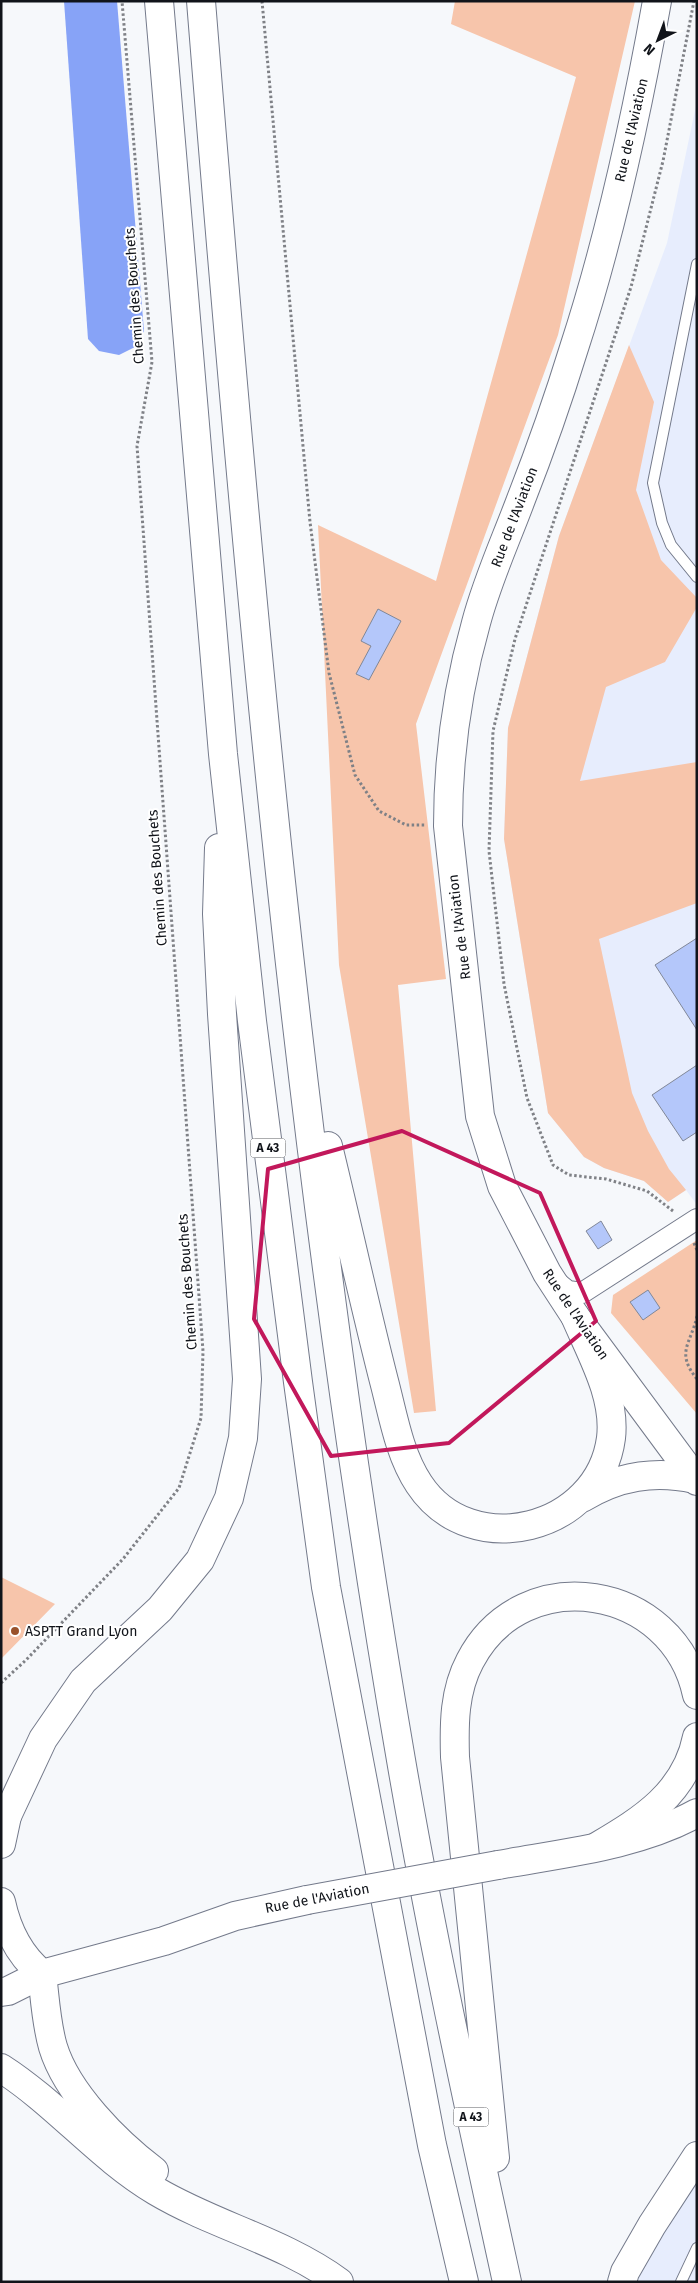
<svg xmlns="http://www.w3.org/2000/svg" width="698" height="2283" viewBox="0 0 698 2283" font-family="'Fira Sans',sans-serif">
<rect width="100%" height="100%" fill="#f6f8fb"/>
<path fill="#e7edfd" d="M697 101V1205L686 1190 668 1202 644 1181 604 1168 584 1157 548 1113 504 839 508 728 559 536 667 243Z
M697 2180V2282H638L642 2261Z"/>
<path fill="#f7c5ab" d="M455 1H635L558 335 416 724 446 979 398 985 436 1411 414 1413 339 965 318 525 436 581 576 77 451 24Z
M629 345 654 402 636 490 661 560 697 598V607L665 662 606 687 580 781 697 762V903L599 939 632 1093 648 1131 669 1169 686 1190 668 1202 644 1181 604 1168 584 1157 548 1113 504 839 508 728 559 536Z
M697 1240V1414L611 1313 613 1295Z
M1 1577 55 1604 1 1659Z"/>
<path fill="#87a3f7" d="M64 1H117L144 331 135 347 119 355 99 351 88 339Z"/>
<path fill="#b4c7fa" stroke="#808798" d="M378 609 401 621 369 680 356 674 371 646 361 641Z
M697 938V1030L655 965Z
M697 1065V1132L683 1141 652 1095Z
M601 1221 612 1240 598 1249 586 1231Z
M648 1290 660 1308 643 1320 630 1302Z"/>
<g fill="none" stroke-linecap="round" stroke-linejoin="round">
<g stroke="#747a8b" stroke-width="12">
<path id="lane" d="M697 264 653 483 662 523 671 545 697 577
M681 2282 697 2248"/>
</g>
<g stroke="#747a8b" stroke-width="22">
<path id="street" d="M553 1279 568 1291 582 1293 697 1219"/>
</g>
<g stroke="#747a8b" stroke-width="30">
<path id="secondary" d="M657 1C636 118 611 235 574 348 558 400 540 451 520 502 505 542 487 581 476 623 457 690 448 757 448 826L480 1116 502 1186 547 1273 575 1316 697 1481"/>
</g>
<g stroke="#747a8b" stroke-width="30">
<path id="primary" d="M1 1844 7 1816
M498 1865C564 1853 637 1846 697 1813
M1 1902C7 1930 20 1956 42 1974
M1 1992 8 1991 42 1974 164 1941 235 1916 307 1900"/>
</g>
<g stroke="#747a8b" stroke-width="30">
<path id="highway" d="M159 1 223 754 252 1021 298 1382 326 1587 432 2145 464 2282
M201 1C248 589 301 1179 401 1760 431 1935 469 2108 507 2282
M328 1146C347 1224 364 1303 384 1381 393 1415 399 1454 419 1484 471 1563 599 1530 611 1438 616 1396 591 1354 575 1316
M582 1498C618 1476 654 1470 695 1479
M7 1816 43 1739 83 1681 160 1609 200 1560 229 1498 243 1438 247 1379 222 1014 217 914 219 848
M598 1846C642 1820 686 1793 697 1737
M42 1974C45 1998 46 2023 53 2047 67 2093 116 2142 154 2171
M1 2068C57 2104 99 2157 156 2191 215 2226 283 2241 339 2282
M495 2158 455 1757C454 1724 454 1691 470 1661 523 1559 674 1584 697 1695
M622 2282 625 2272 652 2225 697 2156"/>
</g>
<path stroke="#7f8186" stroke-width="3" stroke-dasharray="2.5 2.5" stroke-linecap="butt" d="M262 1 310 522 329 673 355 775 379 811 406 825H425
M673 1211 647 1191 606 1179 569 1175 553 1165 527 1098 504 984 489 851 493 731 515 639 631 287 663 161 694 1
M694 1243 697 1250
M697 1316C691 1344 675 1352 697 1379
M1 1683 26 1660 123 1559 179 1488 201 1418 203 1351 137 446 152 362 122 1"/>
<use href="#lane" stroke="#fff" stroke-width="10"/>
<use href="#street" stroke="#fff" stroke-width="20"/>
<use href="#secondary" stroke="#fff" stroke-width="28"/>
<use href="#primary" stroke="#fff" stroke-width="28"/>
<use href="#highway" stroke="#fff" stroke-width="28"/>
<g stroke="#747a8b" stroke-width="30" stroke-linecap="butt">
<path id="primary-bridge" d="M307 1900 498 1865"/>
</g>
<use href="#primary-bridge" stroke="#fff" stroke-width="28"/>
</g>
<path fill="none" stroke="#c2185b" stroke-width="4" stroke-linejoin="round" d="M402 1131 540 1193 596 1321 449 1443 331 1456 254 1319 268 1169Z"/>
<circle fill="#99522b" stroke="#fff" stroke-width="2" cx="15" cy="1631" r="5"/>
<g text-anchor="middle" stroke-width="4" stroke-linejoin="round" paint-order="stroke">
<g fill="#fff" stroke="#585a5f" stroke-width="1">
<rect x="250.5" y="1138.5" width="35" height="19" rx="4"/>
<rect x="453.5" y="2107.5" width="35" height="19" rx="4"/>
</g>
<g font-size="12" font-weight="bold" fill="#11141a">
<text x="268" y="1152">A 43</text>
<text x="471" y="2121">A 43</text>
</g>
<g font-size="14" fill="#11141a" stroke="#fff">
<text transform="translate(631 130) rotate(-77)" y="5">Rue de l'Aviation</text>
<text transform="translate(134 296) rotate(-94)" y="5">Chemin des Bouchets</text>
<text transform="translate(514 517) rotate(-69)" y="5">Rue de l'Aviation</text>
<text transform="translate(157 878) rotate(-94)" y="5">Chemin des Bouchets</text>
<text transform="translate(459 927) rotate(-97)" y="5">Rue de l'Aviation</text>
<text transform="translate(187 1282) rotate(-94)" y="5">Chemin des Bouchets</text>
<text transform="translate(576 1314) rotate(56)" y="5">Rue de l'Aviation</text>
<text transform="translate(317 1898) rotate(-11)" y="5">Rue de l'Aviation</text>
</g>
<g font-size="14" fill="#11141a" stroke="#fff" text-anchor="start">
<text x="25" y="1636">ASPTT Grand Lyon</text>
</g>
</g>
<rect width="698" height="2283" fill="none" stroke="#11141a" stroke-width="5"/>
<g transform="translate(658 40) rotate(222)" stroke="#ffffff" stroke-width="4" paint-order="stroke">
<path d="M0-4L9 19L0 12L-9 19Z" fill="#11141a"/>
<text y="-8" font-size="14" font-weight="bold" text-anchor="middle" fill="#11141a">N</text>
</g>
</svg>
